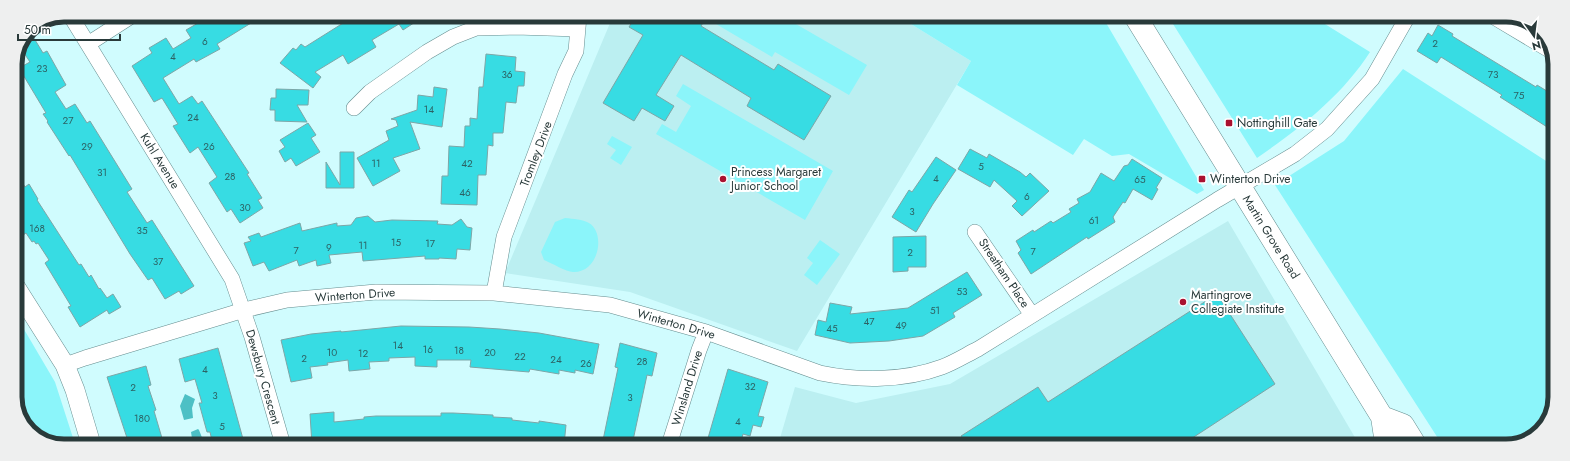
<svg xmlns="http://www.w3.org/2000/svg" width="1570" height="461" viewBox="0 0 1570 461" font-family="Jost,sans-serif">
<rect width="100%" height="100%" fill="#d0fcfe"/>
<path fill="#bbeff1" d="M613 16H898L971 61 797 351 630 292 505 273Z
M1228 221 1360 446 778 445 795 387 856 403 950 384Z"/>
<path fill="#8bf5fa" d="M718 16H782L867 65 849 95 775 52 772 57 716 24 720 17Z
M898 16H1102L1204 190 1197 194 1129 154 1112 156 1084 139 1073 155 957 85 971 61Z
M1168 16H1312L1370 52C1341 97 1300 128 1257 158Z
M1403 69 1554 166 1553 410 1536 436 1507 446H1443L1275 185 1344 141Z
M683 84 833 171 805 220 656 134 662 124 676 132 691 106 676 96Z
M612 136 632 147 621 165 610 158 616 150 607 144Z
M565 218C574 219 582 219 589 223 606 233 599 273 573 272 566 272 552 263 544 260L541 252 555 222Z
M820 240 840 254 817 285 804 275 813 263 807 258Z
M15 314 55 382 75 444H51L27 429 15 401Z"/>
<path fill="#4dc0c5" d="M185 394 195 399 192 408 193 418 184 420 180 406Z
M198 429 199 430 205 445H193L191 432Z"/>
<path fill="#37dce3" stroke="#7da6a7" d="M203 15H264L217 44 220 49 196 62 194 59 163 78 179 104 192 96 198 104 202 101 249 173 247 174 262 198 258 200 263 208 240 223 231 209 227 212 209 183 217 177 198 147 190 153 173 126 178 124 162 98 154 102 132 66 152 53 149 48 166 38 173 49 191 38 186 30 205 19Z
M356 15H426L403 30 399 24 372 40 376 47 348 64 343 55 315 72 321 77 313 88 280 63 293 48 296 50 301 44 305 47Z
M636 16H707L701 26 774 70 778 64 831 96 804 140 747 106 751 98 681 55 656 95 674 106 665 121 642 108 634 121 603 103 643 35 629 27Z
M1438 25 1453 34 1452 36 1536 87 1537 85 1555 96V132L1500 97 1502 95 1441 57 1437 63 1417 51 1428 33 1432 36Z
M29 30 43 53 47 51 66 85 55 92 66 109 75 104 87 123 90 121 132 189 127 192 147 223 152 220 194 286 181 294 179 291 165 299 152 278 148 280 130 254 70 155 69 156 47 122 48 121 43 114 46 113 19 68 30 62 24 53 26 52 23 45Z
M486 54 516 57 515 71 525 72 524 86H518L516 103 506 102 503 133H493V146L488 145 486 175H478L477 205 441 204 442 176H448L449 146 464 147 465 126H470V118L477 119 479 87H483Z
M434 87 447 89 442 127 410 122 420 149 393 158 400 171 373 186 357 158 389 140 386 131 398 126 396 120 391 119 417 110 418 95 433 97Z
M276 89 309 90 308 105H297L307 122 275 121V110H270L271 98H276Z
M308 123 316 135 311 138 320 152 296 166 291 158 285 162 279 151 285 147 280 140Z
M970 149 987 158 989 154 1020 172 1026 177 1030 173 1049 191 1022 216 1012 206 1017 201 994 180 990 187 958 169Z
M340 152H354V188H326V162L340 185Z
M936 157 956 170 933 204 916 232 892 217 909 190 912 192Z
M1132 159 1162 178 1156 188 1158 189 1152 200 1133 189 1125 203 1123 202 1113 217 1115 222 1088 239 1087 237 1031 274 1018 253 1021 250 1016 241 1033 230 1034 232 1051 221 1053 223 1071 212 1069 209 1079 203 1077 199 1090 192 1101 173 1114 181 1124 166 1128 165Z
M15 170 25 187 29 184 38 199 37 200 79 265 81 264 89 277 91 275 99 289 100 288 107 298 113 294 121 307 109 314 107 310 80 327 68 307 71 306 45 263 49 260 38 243 36 244 34 241 32 242 26 233 23 235 15 222 20 217 15 210Z
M368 216 375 222 392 220 438 221 437 224 452 225 461 219 467 227 472 228 470 250 457 249 456 259 439 258V259H425V256L363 261 362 252 329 255 331 263 317 266 316 260 299 266 297 260 269 271 264 262 253 266 244 243 251 241 248 237 259 233 261 237 300 223 302 231 337 223V226L351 225 356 218Z
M926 236V267H908V271L893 272V237Z
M967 272 982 295 953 313 955 317 923 336 889 341 850 343 815 335 818 320 826 322 830 303 852 307 850 314 908 308Z
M1217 294 1275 384 1180 446 967 445 961 436 1038 387 1048 402Z
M401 326 469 327 500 329 539 333 599 344 593 374 575 370V373L559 370V374L530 369 529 372 470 367 471 360H437V367L415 366V357L389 358V361L369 362 370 369 349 371 348 360 327 363 328 365 310 367 312 378 291 382 281 340 311 334 341 331V332Z
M620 343 657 353 652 376 647 375 632 445H602L618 368 615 367Z
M218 348 243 439 224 445H213L210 432H207L199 403H202L195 379 185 382 179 359Z
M146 366 151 385 148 386 156 410 154 411 164 445 129 444 107 377Z
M728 369 768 382 758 416 764 417 761 427 753 425 750 436 743 434 740 445H706Z
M334 412V422L364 419V417L376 416H441V413H453L493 415V417L512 418V420L539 423V421L566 425 564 445H402L401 440H378V445H312L310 414Z"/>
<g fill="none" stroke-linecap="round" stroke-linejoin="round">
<g stroke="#658d8f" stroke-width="16">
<path id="minor" d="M70 15 232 279 252 337 283 445
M1494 17 1551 51
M88 44 133 15
M354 108 370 92 427 52 453 37 476 28 516 27 578 29
M975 232 1032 315
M494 293 504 237 565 74 576 51 579 16
M65 365 85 358 244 310 287 300 376 292 494 293 610 305 706 332 820 373C859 381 904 381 942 367 955 362 966 355 978 349L1217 200 1295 154 1327 129 1372 79 1408 16
M669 445 699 350 706 332"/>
</g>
<g stroke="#658d8f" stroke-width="20">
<path id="tertiary" d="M15 286 65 365 75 390 91 444"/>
</g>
<g stroke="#658d8f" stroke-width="23">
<path id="secondary" d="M1135 16 1382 417 1385 437 1390 446
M1382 417 1403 425 1416 446"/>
</g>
<use href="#minor" stroke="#fff" stroke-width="15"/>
<use href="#tertiary" stroke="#fff" stroke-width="19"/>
<use href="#secondary" stroke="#fff" stroke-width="22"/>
</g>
<g fill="#a91230" stroke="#fff" stroke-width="1.5">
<rect x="1225" y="119" width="8" height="8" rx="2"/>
<circle cx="723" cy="179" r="4"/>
<rect x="1198" y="175" width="8" height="8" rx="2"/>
<circle cx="1183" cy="302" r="4"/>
</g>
<g text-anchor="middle" stroke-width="4" stroke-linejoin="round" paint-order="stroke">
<g font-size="10" fill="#2c6264">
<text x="205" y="45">6</text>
<text x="1435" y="47">2</text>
<text x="173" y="60">4</text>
<text x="42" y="72">23</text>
<text x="507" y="78">36</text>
<text x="1493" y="78">73</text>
<text x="1519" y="99">75</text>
<text x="429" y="113">14</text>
<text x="193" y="121">24</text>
<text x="68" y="124">27</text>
<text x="87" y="150">29</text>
<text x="209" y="150">26</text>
<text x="376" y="167">11</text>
<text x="467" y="167">42</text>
<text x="981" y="170">5</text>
<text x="102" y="176">31</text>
<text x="230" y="180">28</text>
<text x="936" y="182">4</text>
<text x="1140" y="183">65</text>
<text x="465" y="196">46</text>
<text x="1027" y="200">6</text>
<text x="245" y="211">30</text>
<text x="912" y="215">3</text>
<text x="1094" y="224">61</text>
<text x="37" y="232">168</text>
<text x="142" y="234">35</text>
<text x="396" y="246">15</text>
<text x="430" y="247">17</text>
<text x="363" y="249">11</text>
<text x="329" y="251">9</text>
<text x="296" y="254">7</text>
<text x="1033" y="255">7</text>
<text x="910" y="256">2</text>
<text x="158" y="265">37</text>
<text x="962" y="295">53</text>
<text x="935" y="314">51</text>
<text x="869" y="325">47</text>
<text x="901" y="329">49</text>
<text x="832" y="332">45</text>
<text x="398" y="349">14</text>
<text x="428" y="353">16</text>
<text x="459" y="354">18</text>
<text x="332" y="356">10</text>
<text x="490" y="356">20</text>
<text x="363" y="357">12</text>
<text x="520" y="360">22</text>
<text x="304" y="362">2</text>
<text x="556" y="363">24</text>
<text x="642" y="365">28</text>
<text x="586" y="367">26</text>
<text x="205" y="373">4</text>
<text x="750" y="390">32</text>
<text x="133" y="391">2</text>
<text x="215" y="399">3</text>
<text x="630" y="401">3</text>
<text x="142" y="422">180</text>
<text x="738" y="425">4</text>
<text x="222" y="430">5</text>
</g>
<g font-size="12" fill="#293a3a" stroke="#fff" text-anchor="start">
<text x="1237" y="127">Nottinghill Gate</text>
<text x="731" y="176">Princess Margaret<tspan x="731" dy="14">Junior School</tspan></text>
<text x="1210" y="183">Winterton Drive</text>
<text x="1191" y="299">Martingrove<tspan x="1191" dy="14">Collegiate Institute</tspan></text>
</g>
<g font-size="12" fill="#293a3a" stroke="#fff">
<text transform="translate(536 154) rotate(-69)" y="4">Tromley Drive</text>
<text transform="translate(160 161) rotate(58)" y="4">Kuhl Avenue</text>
<text transform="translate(1271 237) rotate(58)" y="4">Martin Grove Road</text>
<text transform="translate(1004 273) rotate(56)" y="4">Streatham Place</text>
<text transform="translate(355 295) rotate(-4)" y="4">Winterton Drive</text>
<text transform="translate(676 324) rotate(16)" y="4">Winterton Drive</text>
<text transform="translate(263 377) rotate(74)" y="4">Dewsbury Crescent</text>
<text transform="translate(687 388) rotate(-73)" y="4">Winsland Drive</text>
</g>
</g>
<path d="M0 0H1570V461H0ZM64 22H1506A42 42 0 0 1 1548 64V397A42 42 0 0 1 1506 439H64A42 42 0 0 1 22 397V64A42 42 0 0 1 64 22Z" fill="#eeefef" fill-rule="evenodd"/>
<path fill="none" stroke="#293a3a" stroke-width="5" d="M64 22H1506A42 42 0 0 1 1548 64V397A42 42 0 0 1 1506 439H64A42 42 0 0 1 22 397V64A42 42 0 0 1 64 22Z"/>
<g transform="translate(1534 36) rotate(166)" stroke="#ffffff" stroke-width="3" paint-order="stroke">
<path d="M0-3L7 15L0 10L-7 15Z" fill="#293a3a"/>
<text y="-6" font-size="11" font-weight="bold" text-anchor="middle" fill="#293a3a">N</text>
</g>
<path d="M18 34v6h102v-6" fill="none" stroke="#293a3a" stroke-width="2"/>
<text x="24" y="34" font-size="12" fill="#293a3a" stroke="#ffffff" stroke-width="3" paint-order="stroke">50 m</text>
</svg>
